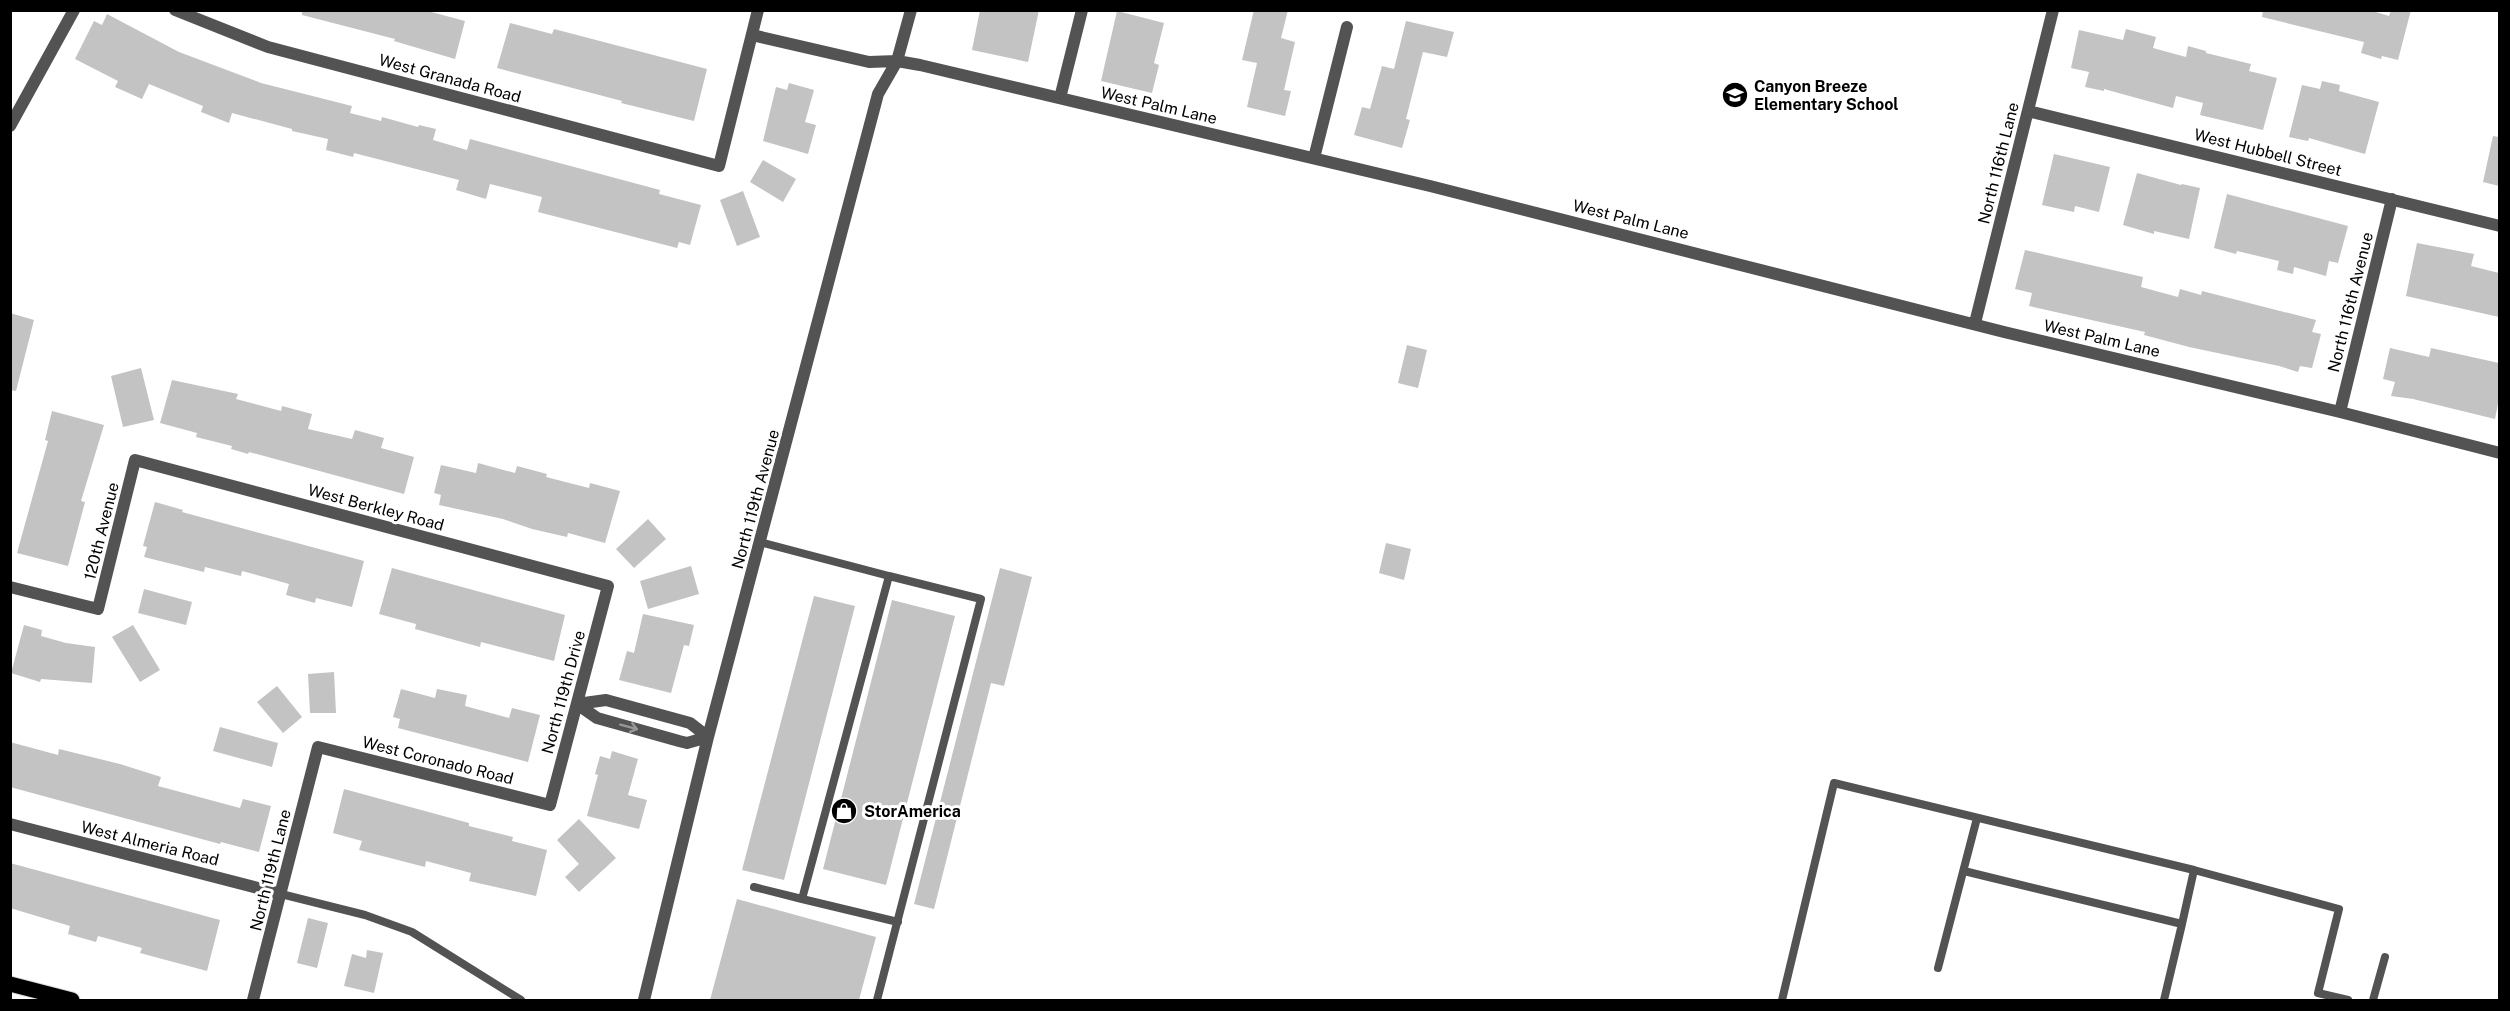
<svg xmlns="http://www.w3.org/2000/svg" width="2510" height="1011" viewBox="0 0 2510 1011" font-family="'Public Sans',sans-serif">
<rect width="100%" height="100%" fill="#fff"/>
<path fill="#c3c3c3" d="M302 10H424L465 21 455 59 394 41 395 39 302 15Z
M980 10H1039L1028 62 972 50Z
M1254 10H1288L1281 38 1295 42 1284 90 1291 91 1285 116 1247 107 1257 63 1242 60Z
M2263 10H2369L2389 16 2391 10H2411L2398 60 2382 56 2381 59 2361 53 2364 42 2262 17Z
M1117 11 1164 23 1154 63 1159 65 1152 93 1101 81Z
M107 14 179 52 261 83 352 106 350 113 381 121 382 117 418 127 419 125 436 129 433 140 467 150 470 139 660 190 659 194 701 205 690 245 679 242 677 248 538 212 542 197 490 184 486 199 456 190 459 180 354 153 353 157 326 150 328 139 292 131V129L232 113 229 123 201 112 203 106 149 84 142 99 115 87 118 81 75 59 94 21 102 25Z
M1406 21 1454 32 1447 57 1423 52 1406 119 1410 120 1402 148 1354 135 1362 107 1370 109 1382 66 1394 69Z
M510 23 552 34 554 29 707 69 694 121 621 103 622 101 497 68Z
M2126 29 2156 37 2153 48 2186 57 2188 46 2206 51V53L2251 64 2249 71 2277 78 2263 130 2200 115 2203 103 2176 96 2173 108 2104 89V91L2085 87 2089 72 2071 68 2079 30 2123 40Z
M2322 81 2340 85 2339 91 2379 102 2365 154 2309 138 2308 141 2289 137 2302 85 2320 89Z
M789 83 814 90 805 122 816 125 808 154 763 141 776 87 787 90Z
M2493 136 2499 137V186L2483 182Z
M2054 154 2110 167 2099 212 2075 206 2074 212 2042 205Z
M763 160 796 179 783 202 750 182Z
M2137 173 2181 185 2182 184 2200 188 2189 239 2154 231V234L2123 225Z
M743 191 760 237 737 246 720 200Z
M2227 194 2348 226 2338 263 2329 261 2326 276 2294 267 2293 274 2277 270 2279 261 2237 251 2236 254 2214 248Z
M2417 243 2474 254 2471 266 2499 273V317L2406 296Z
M2025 250 2143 277 2141 287 2178 297 2180 289 2201 295 2202 291 2316 320 2312 332 2321 334 2312 368 2300 366 2298 372 2279 366 2189 347 2144 335 2145 332 2029 306 2032 293 2015 289Z
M10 313 34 320 16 391 10 390Z
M1407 345 1427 350 1418 388 1398 383Z
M2390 348 2429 357 2431 348 2499 363V398L2495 419 2413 399 2391 396 2395 382 2383 379Z
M141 368 154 420 123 427 111 376Z
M172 380 238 394 236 399 281 411 282 406 312 414 308 429 352 439 355 430 384 438 381 448 414 457 404 494 249 452 248 454 231 449 232 446 196 437 197 433 160 423Z
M52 411 104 425 81 501 85 502 68 566 17 553 48 441 45 440Z
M478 463 515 473 517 466 547 474 546 477 589 488 590 483 620 491 605 543 568 533 567 537 532 529 503 519 439 505 441 495 434 493 441 465 476 473Z
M155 502 183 510 182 512 364 561 352 607 316 598 315 603 286 595 289 584 242 571 241 576 205 567 204 572 144 557 147 547 143 546Z
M648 519 666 539 634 568 616 549Z
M1386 543 1411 549 1404 580 1379 573Z
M691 566 699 594 648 609 640 581Z
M392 568 565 615 554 661 481 642 480 647 415 629 416 624 379 614Z
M1000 568 1032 577 1004 686 991 683 934 909 914 904Z
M144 589 192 602 186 625 138 613Z
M814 596 855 606 784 880 742 870Z
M892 600 955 616 886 885 823 869Z
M643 614 694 625 689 646 684 645 671 693 619 680 627 651 634 653Z
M24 625 42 630 41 636 66 643 95 647 92 683 41 679 40 682 11 673Z
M133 625 160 670 140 682 112 637Z
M334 672 336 713H310L308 674Z
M277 686 302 717 283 733 257 702Z
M401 689 435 698 437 689 467 695 465 706 509 718 512 708 540 715 528 762 398 728 400 719 393 717Z
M220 727 278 743 272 767 213 751Z
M10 742 58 755 59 749 120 764 161 777 158 786 240 808 243 799 271 806 259 852 221 842 220 844 10 787Z
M612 751 638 759 628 795 647 800 639 829 587 816 598 775 595 774 600 756 610 759Z
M344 789 469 823V826L513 837 512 841 547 850 536 896 469 881 471 873 426 861 425 867 359 850 362 841 333 833Z
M579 819 616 858 579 892 565 877 579 864 557 840Z
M10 863 220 920 207 971 140 953 142 948 98 936 96 942 68 934 70 926 10 908Z
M737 899 876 937 859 1000H710Z
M308 918 328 923 317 968 297 963Z
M367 950 383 953 374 993 344 986 352 954 366 958Z"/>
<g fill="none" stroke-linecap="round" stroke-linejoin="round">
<g stroke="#dbdbdb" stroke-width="17">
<path id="primary" d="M10 984 72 1000"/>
</g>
<path stroke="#535353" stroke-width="8" d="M760 542 889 576
M1964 871 2182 924 2194 870
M754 887 802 899
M281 894 365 915 412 932 521 1000
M1938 968 1977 818
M877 1000 981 599 889 576 802 899 898 922
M1782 1000 1834 783 2194 870 2339 909 2318 993 2348 1000
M2164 1000 2182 924
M2373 1000 2385 957"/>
<path stroke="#535353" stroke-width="12" d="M175 10 268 47 719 166 758 10
M752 35 869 62 897 61 920 65 1430 186 2004 332 2340 412 2500 453
M1060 98 1082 10
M2028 111 2500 226
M10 126 74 10
M1314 158 1347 27
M1975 323 2053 10
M2340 412 2392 199
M10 587 98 609 135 460 608 586 550 805 318 747 253 1000
M577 704 597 718 679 741 687 743 708 737
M577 704 606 700 690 723 708 737
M10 824 281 894
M644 1000 708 737 878 94 897 61 911 10"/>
<use href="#primary" stroke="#000" stroke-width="15"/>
</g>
<defs><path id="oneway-shaft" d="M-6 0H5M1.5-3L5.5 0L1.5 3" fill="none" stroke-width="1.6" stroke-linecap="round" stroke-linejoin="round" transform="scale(1.5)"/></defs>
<use stroke="#989898" href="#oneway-shaft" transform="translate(629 727) rotate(15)"/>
<defs>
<g id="school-disc" transform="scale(1.35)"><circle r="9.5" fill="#000" stroke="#fff"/><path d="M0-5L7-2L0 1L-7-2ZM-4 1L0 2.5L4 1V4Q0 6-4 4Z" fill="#fff"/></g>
<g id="shop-disc" transform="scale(1.35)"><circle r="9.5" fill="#000" stroke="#fff"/><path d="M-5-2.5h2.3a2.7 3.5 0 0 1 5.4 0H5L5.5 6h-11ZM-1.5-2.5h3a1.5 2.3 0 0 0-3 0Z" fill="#fff"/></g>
</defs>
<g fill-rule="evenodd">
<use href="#school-disc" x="1735" y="95"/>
<use href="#shop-disc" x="844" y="811"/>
</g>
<g text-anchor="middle" stroke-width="6" stroke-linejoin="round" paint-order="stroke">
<g font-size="16" fill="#000" stroke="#fff">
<text transform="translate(450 78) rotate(15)" y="6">West Granada Road</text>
<text transform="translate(1159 105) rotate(13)" y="6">West Palm Lane</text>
<text transform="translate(2268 152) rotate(14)" y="6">West Hubbell Street</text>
<text transform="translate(1998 163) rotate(-76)" y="6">North 116th Lane</text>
<text transform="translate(1631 219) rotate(14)" y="6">West Palm Lane</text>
<text transform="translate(2350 302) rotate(-76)" y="6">North 116th Avenue</text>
<text transform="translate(2102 338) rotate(13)" y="6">West Palm Lane</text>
<text transform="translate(755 499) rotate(-75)" y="6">North 119th Avenue</text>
<text transform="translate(376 507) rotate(15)" y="6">West Berkley Road</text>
<text transform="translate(101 531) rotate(-76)" y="6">120th Avenue</text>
<text transform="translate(563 692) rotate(-75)" y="6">North 119th Drive</text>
<text transform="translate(438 760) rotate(14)" y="6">West Coronado Road</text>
<text transform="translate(150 843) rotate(14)" y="6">West Almeria Road</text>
<text transform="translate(270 870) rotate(-76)" y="6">North 119th Lane</text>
</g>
<g font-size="16" font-weight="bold" fill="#000" stroke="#fff" text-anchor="start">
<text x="1754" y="92">Canyon Breeze<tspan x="1754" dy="18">Elementary School</tspan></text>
<text x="864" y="817">StorAmerica</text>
</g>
</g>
<rect width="2510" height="1011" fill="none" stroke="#000000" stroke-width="24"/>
</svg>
